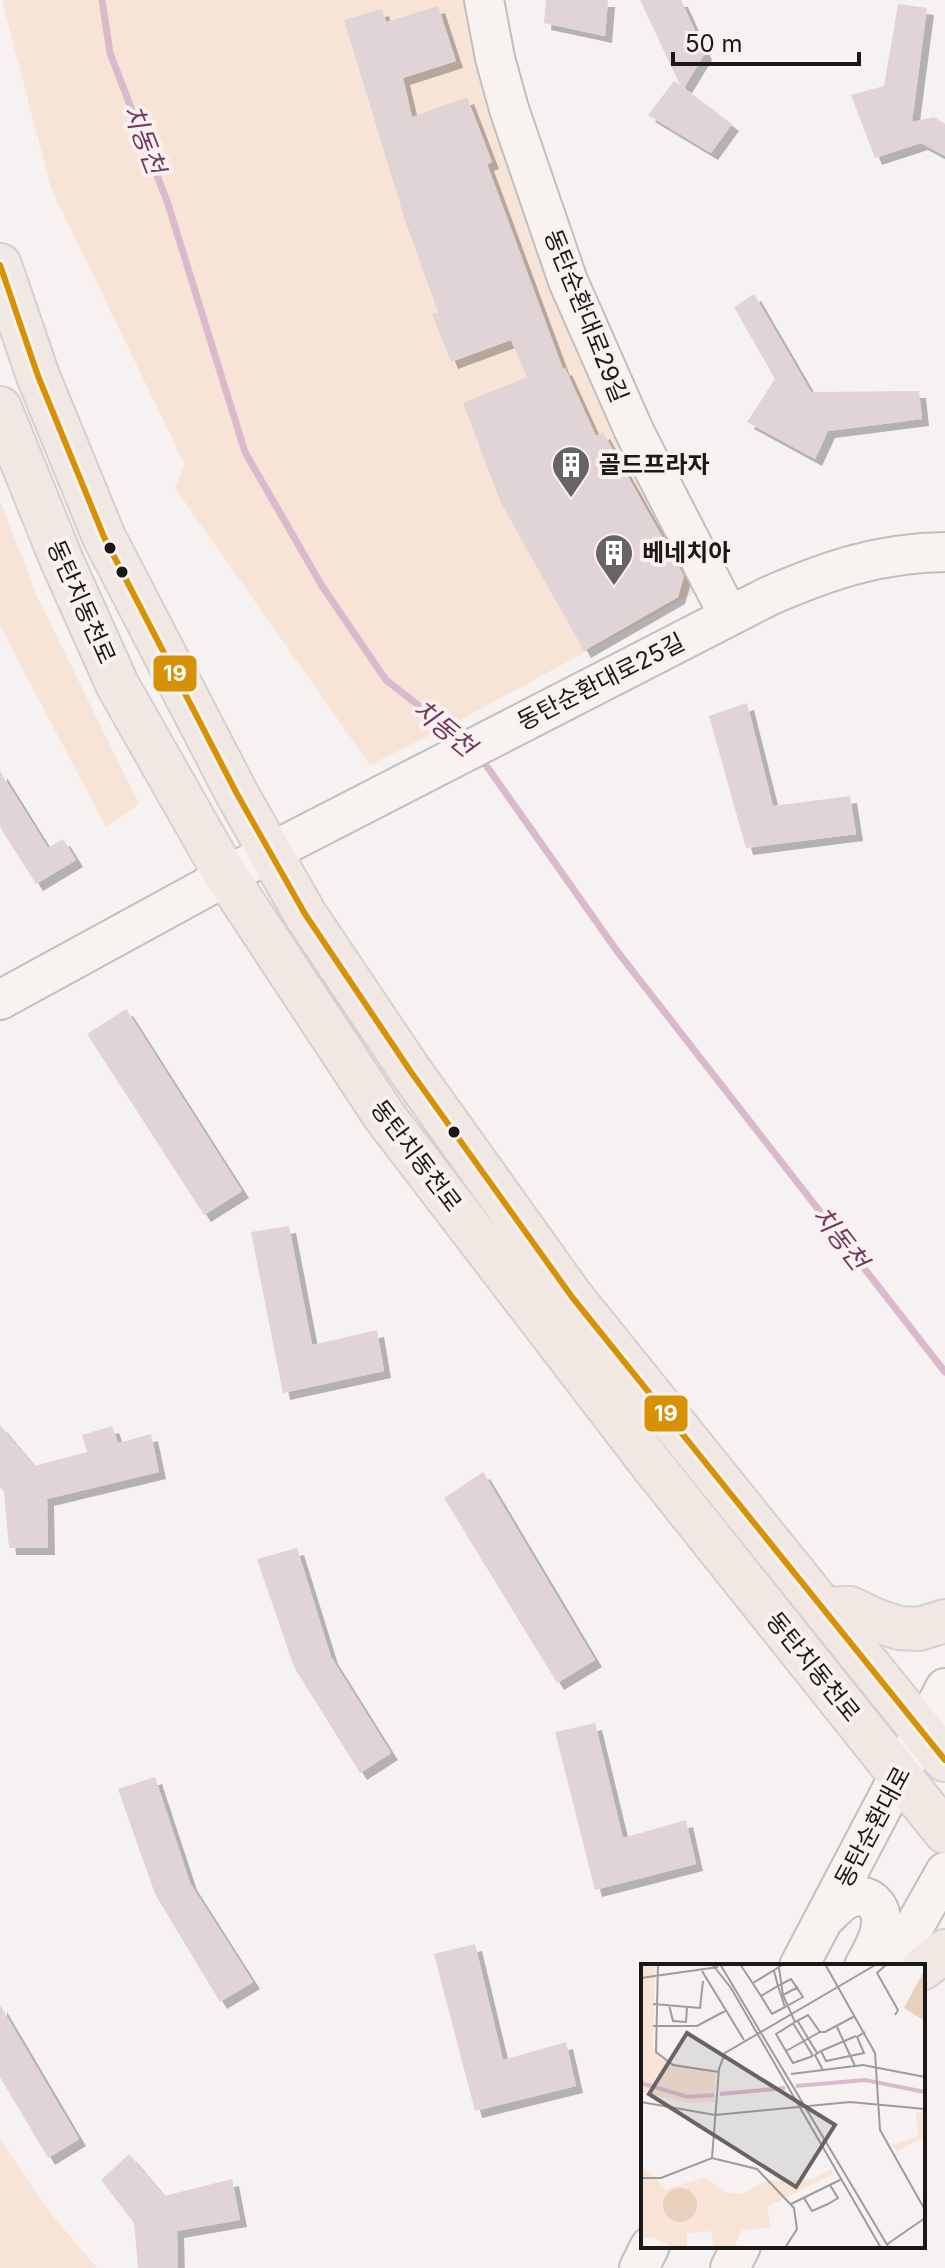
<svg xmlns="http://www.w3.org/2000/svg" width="945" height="2268" viewBox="0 0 945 2268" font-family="Inter,'Noto Sans KR',sans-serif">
<defs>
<filter id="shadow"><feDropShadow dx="7" dy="7" stdDeviation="0" flood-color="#0004"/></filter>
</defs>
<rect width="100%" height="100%" fill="#f6f2f2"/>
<path fill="#f7e4d6" d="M2 0H473L700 590 460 720 370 765 175 488 185 465 51 188Z
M0 500 36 594 139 804 106 827 0 626Z
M0 2139 47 2209 97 2268H0Z"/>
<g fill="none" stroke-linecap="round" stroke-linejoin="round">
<path stroke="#dbb9cd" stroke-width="7" d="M102 0 110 53 168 204 245 452 322 586 386 680 464 741
M481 758 617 951 945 1372"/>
</g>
<path fill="#e1d4d7" filter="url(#shadow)" d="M546 0H608L605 36 544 23Z
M640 0H681L705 53 684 88 732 124 711 153 648 115 674 81 680 85Z
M898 4 927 8 912 122 934 117 945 124V156L921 143 875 158 851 95 884 86Z
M438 6 456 61 403 78 412 117 467 97 492 162 487 164 563 369 565 368 596 436 603 432 684 576 678 597 584 651 501 503 463 403 527 377 511 340 451 362 432 314 438 312 405 220 344 20 382 9 386 22Z
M754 294 811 392 919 391 922 419 828 431 815 459 747 422 775 379 734 307Z
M747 703 773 806 850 796 856 834 746 848 709 716Z
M0 771 48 848 63 839 76 860 36 884 0 827Z
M126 1009 242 1191 204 1215 87 1034Z
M289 1226 312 1345 377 1330 384 1371 283 1393 251 1232Z
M0 1425 34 1466 87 1452 82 1435 112 1426 118 1443 151 1434 159 1472 47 1499 48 1548H9L4 1492 0 1487Z
M483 1472 595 1660 557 1683 444 1498Z
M297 1548 331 1657 391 1753 360 1773 294 1667 257 1559Z
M595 1723 623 1838 686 1820 696 1864 595 1890 555 1732Z
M155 1777 190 1883 253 1982 220 2002 155 1894 118 1789Z
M475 1944 503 2060 566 2042 576 2086 475 2111 434 1954Z
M0 2005 79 2139 48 2158 0 2077Z
M129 2154 164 2196 232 2179 240 2220 177 2231 178 2268H138L134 2223 101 2180Z"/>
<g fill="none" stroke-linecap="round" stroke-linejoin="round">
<g stroke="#c1bebe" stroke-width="42">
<path id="secondary" d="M484 0 495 58 509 109 568 281 635 433 729 616
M0 1000 269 853 769 596C829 570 879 553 945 552
M825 1918C831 1913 837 1905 844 1901 863 1888 883 1903 881 1924 880 1938 871 1954 864 1966
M799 1966 945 1688
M892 1966 945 1872
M639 2268 650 2246
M730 2268 741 2246"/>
</g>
<g stroke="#d3d0d0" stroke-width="46">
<path id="primary" d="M0 265 38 376 104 537 237 794 305 914 411 1072 572 1297 945 1760
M0 408 62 561 118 686 226 876 385 1117 652 1465 945 1832
M823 1609 850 1608 875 1620 899 1628 919 1629 945 1621
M923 1968 945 1951"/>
</g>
<use href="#secondary" stroke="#f8f3f1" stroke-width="38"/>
<use href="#primary" stroke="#f1e8e4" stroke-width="42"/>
<g stroke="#f8f1f0" stroke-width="12">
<path id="bus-1" d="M0 265 38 376 104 537 237 794 305 914 411 1072 572 1297 945 1760"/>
</g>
<use href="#bus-1" stroke="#d69104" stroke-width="6"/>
</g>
<defs>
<g id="building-pin" transform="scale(2)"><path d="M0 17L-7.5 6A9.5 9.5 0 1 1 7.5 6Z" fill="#686464" stroke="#f8f1f0"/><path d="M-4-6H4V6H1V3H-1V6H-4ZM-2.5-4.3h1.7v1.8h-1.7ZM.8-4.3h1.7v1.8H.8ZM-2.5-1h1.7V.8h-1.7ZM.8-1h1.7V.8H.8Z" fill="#fff"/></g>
</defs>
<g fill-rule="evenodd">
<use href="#building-pin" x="571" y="465"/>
<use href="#building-pin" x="614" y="553"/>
</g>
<g fill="#1b1818" stroke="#f8f1f0" stroke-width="3">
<circle cx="110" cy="548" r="7"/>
<circle cx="122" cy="572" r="7"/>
<circle cx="454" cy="1132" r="7"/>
</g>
<g text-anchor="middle" stroke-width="8" stroke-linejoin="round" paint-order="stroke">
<g font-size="24" fill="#1b1818" stroke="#f8f1f0">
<text transform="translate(586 316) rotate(68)" y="8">동탄순환대로29길</text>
<text transform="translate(81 602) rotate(66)" y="8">동탄치동천로</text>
<text transform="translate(601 682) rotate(-27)" y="8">동탄순환대로25길</text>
<text transform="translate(416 1156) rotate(53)" y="8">동탄치동천로</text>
<text transform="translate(813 1667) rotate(51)" y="8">동탄치동천로</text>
<text transform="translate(873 1827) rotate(-62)" y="8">동탄순환대로</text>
</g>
<g font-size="24" font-weight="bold" fill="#1b1818" stroke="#f8f1f0" text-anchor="start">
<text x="599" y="473">골드프라자</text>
<text x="642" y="561">베네치아</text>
</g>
<g font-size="26" font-style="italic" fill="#72375e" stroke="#f8f1f0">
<text transform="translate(144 139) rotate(69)" y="9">치동천</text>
<text transform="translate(444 728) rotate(40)" y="9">치동천</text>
<text transform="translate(840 1238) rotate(52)" y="9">치동천</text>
</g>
</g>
<g transform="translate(641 1964)">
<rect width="284" height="284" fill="#f6f2f2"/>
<path d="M0 0H14L12 84 22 96 75 109 73 138 47 139 0 128ZM275 149H284V173L256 187 251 181 277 172ZM0 202 25 225 65 213 83 228 100 230 126 217 172 215 190 205 192 210 132 240 126 244 130 264 101 266 93 284H73L70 267 46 270V284H32L12 273 0 275Z" fill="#f7e4d6"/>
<path d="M284 5V57L263 44ZM22 241a17 17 0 1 1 34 0a17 17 0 1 1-34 0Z" fill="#e8d0bc"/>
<path fill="none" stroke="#dbb9cd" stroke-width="4" d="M0 119 47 133 73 131M155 122 224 116 284 128M79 130 144 124"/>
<path fill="none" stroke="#9e9b9b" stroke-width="2" d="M17 0 15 88 32 101 78 108M71 0 90 24 240 284M79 0 248 284M99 0 120 32M184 0 234 89 239 166 284 246M246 0 236 9 257 46 254 51M138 4 142 31M61 7 103 76M133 7 137 22 150 15 162 33 144 43 137 22 120 32 131 50 144 43M0 14 77 3M112 19 143 0M157 23 142 31 154 58 135 70 152 99 172 92M12 40 59 44 62 17M28 41 32 57 45 58 46 43M156 56 176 89M154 58 167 51 179 68H184L214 52M152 59 172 92M12 62H56L86 46M196 63 214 102M145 87 179 68M180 87 215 72M182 106 174 91 180 87 185 97 223 89 216 73 224 68M150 110 222 101 284 113M0 138 74 151 209 138 284 145M71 194 78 105 84 89 236 0M0 214H20L71 194 116 205 153 244 156 265 144 284M163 234 171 247 187 240 197 234 189 221M150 240 201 215M245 281 284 254"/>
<path fill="#686464" fill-opacity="0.15" stroke="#686464" stroke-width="4" d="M46 69 194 161 155 223 8 130Z"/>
<rect width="284" height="284" fill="none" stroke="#1b1818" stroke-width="4"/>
</g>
<g stroke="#f8f1f0" stroke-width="3">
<rect x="152" y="654" width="46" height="39" rx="8" fill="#d69104"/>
<rect x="643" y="1394" width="46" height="39" rx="8" fill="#d69104"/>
</g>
<g font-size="22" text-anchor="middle" font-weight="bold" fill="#fff">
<text x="175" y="681">19</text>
<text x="666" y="1421">19</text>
</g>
<path d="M673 52v12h186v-12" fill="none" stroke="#1b1818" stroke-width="4"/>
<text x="685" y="52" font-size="24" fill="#1b1818" stroke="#f8f1f0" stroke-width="6" paint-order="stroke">50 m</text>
</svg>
